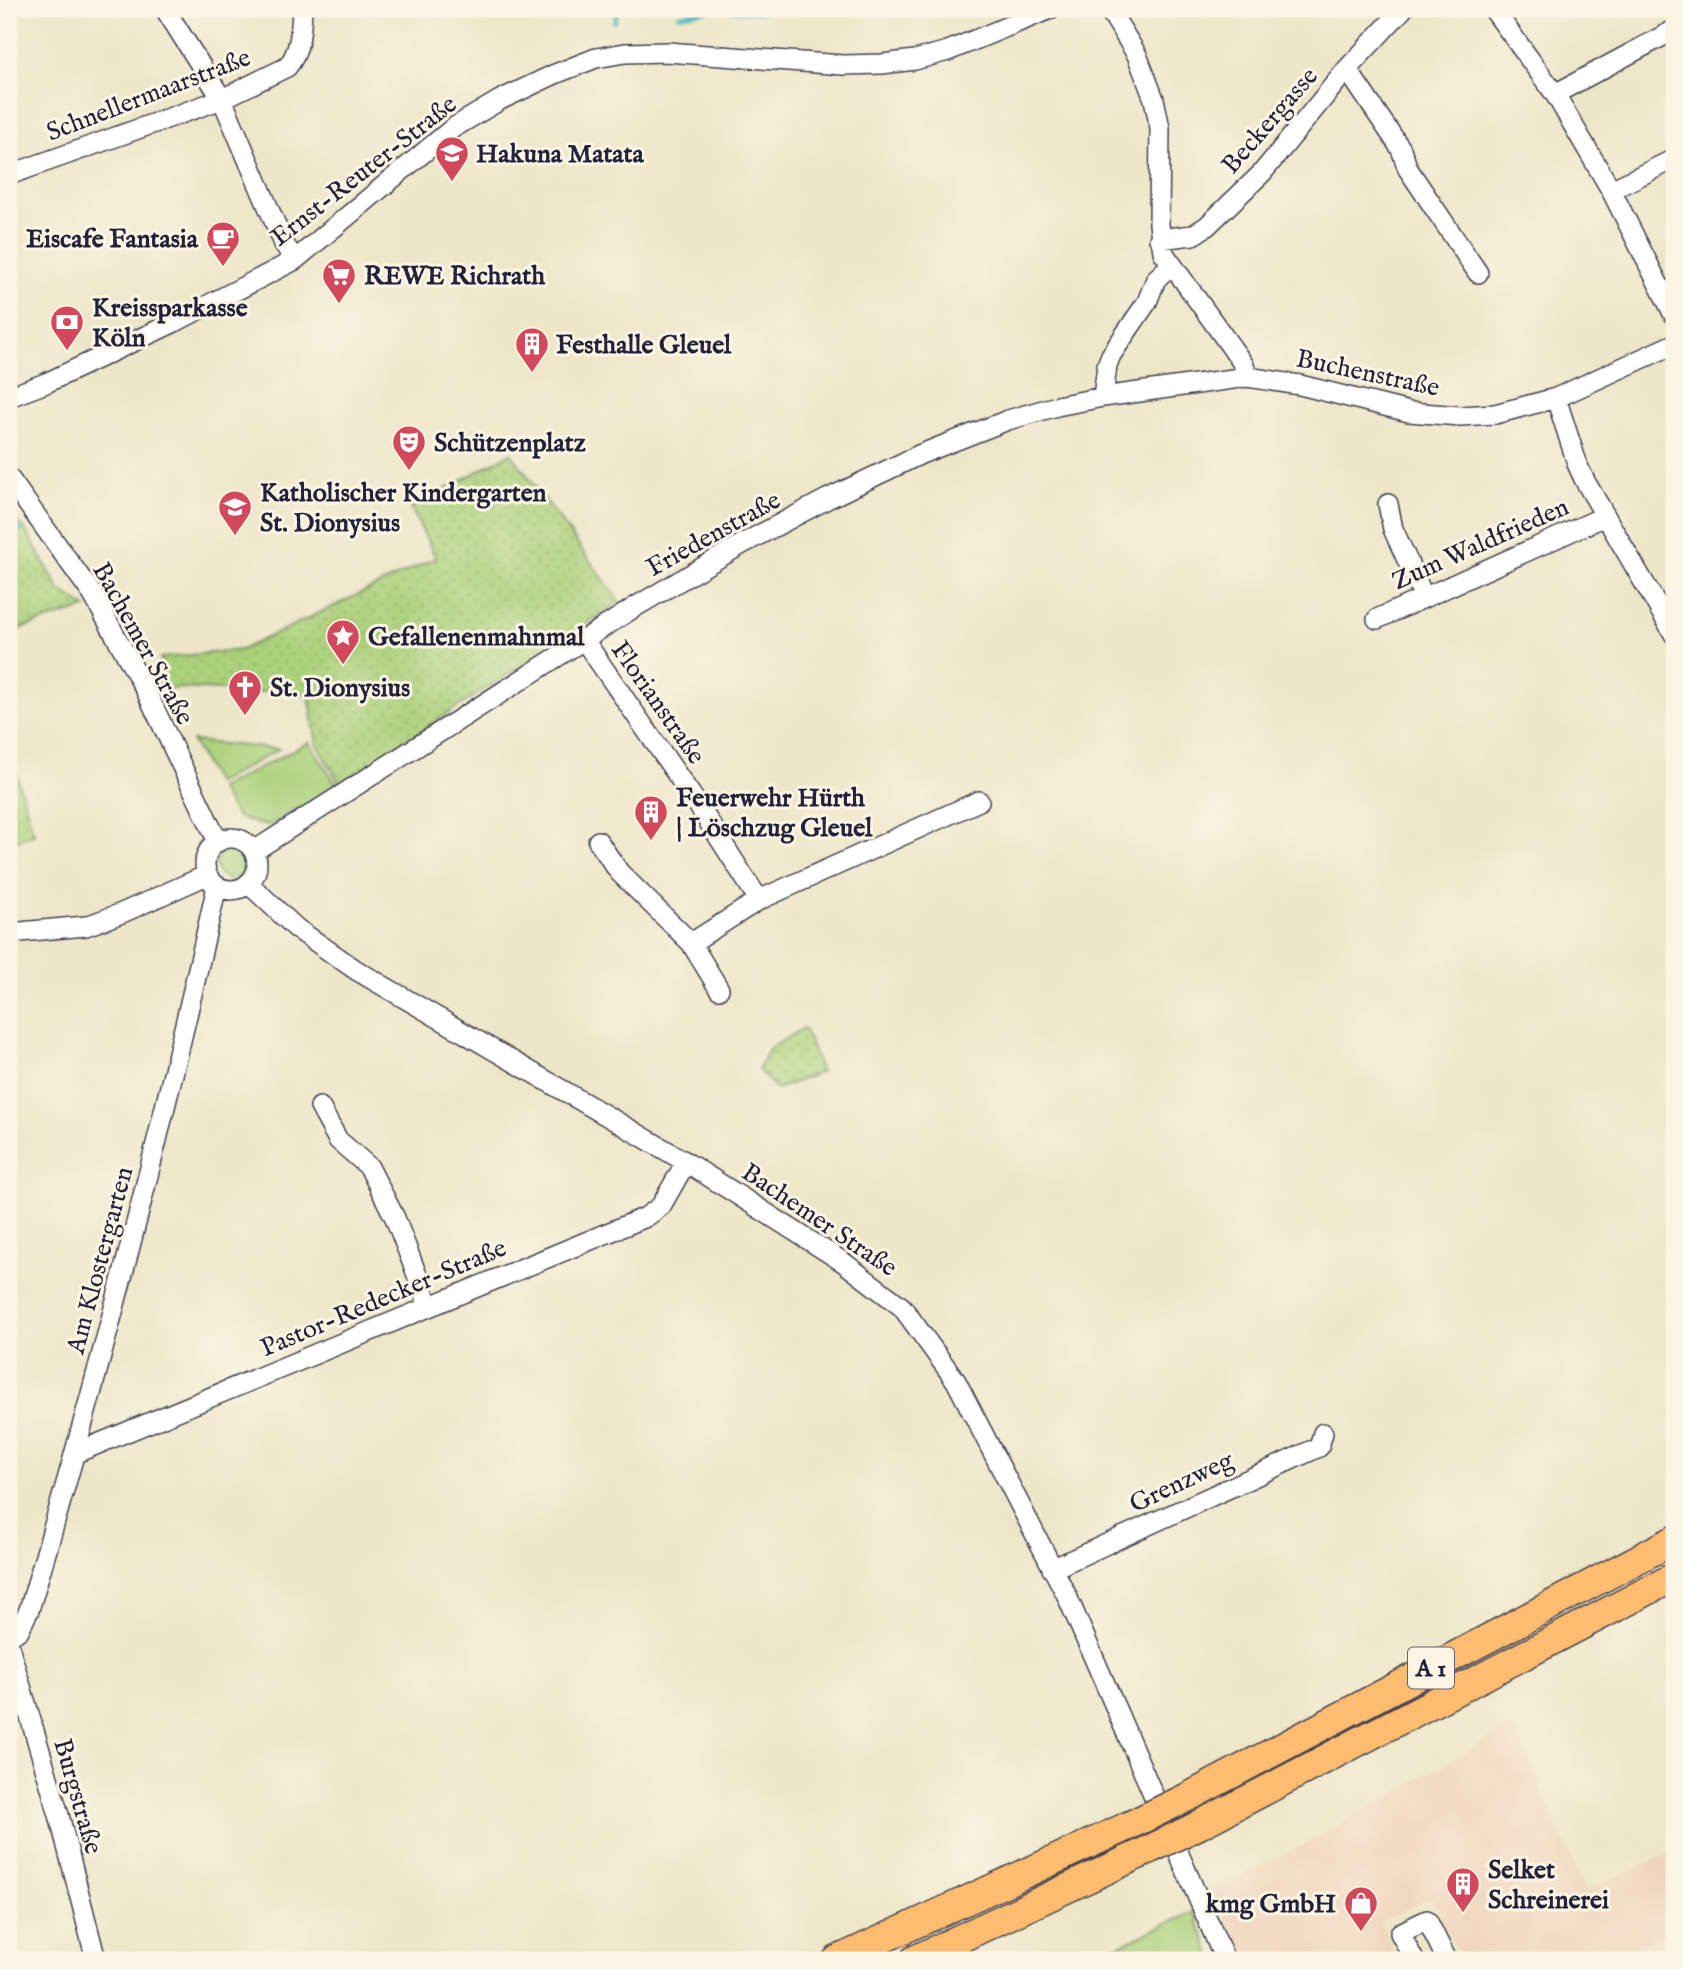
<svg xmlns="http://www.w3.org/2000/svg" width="1683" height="1969" viewBox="0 0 1683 1969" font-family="'IM FELL English',serif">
<defs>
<pattern id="park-dots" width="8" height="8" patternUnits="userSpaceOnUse" patternTransform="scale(1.75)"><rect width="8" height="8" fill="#acd17b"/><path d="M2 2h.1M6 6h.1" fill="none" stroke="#94b36b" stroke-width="1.8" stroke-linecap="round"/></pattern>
</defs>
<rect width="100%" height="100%" fill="#fcf5e5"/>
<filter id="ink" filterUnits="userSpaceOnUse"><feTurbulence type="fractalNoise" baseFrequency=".0143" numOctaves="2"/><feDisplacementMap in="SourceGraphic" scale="14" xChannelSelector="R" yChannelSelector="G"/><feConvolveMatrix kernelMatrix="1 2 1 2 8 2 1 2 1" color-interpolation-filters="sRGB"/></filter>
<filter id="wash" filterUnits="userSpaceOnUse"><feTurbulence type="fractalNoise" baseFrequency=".00686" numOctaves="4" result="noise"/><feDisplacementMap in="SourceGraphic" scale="28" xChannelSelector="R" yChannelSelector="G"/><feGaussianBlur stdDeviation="1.57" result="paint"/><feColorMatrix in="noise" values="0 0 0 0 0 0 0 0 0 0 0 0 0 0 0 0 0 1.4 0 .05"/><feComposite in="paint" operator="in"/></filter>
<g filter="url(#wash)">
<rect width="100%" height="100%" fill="#ede6c8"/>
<path fill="#f0d5bc" d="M1513 1725 1586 1891 1674 1851V1930L1609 1960H1462L1431 1897 1380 1922 1398 1960H1244L1212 1890 1307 1843Z"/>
<path fill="#acd17b" stroke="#677a5b" stroke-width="2" d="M192 741 279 749 216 784Z
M309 742 337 785 271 825 257 824 237 817 219 789Z
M216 864a16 16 0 1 1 32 0a16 16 0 1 1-32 0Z
M1194 1912 1213 1960H1085Z"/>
<path fill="url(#park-dots)" stroke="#677a5b" stroke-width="2" d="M511 453 620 602 340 783 317 745 309 694 180 688 163 690 152 669 163 664 160 658 241 650 436 558 411 508Z
M9 514 25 529 60 590 86 608 9 632Z
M9 751 34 834 9 843Z
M804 1028 821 1072 777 1089 758 1070 770 1048Z"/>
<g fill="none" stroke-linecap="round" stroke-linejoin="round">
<path stroke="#47b5c1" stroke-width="4.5" d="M719 9 758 12 772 9
M679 15 714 9
M614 22 619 9
M9 533 21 530"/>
</g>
</g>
<g filter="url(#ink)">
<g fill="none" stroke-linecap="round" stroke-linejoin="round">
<g stroke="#403f50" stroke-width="22">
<path id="minor" d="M165 9 222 99 284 244 295 260
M1109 9 1137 55 1154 99 1160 128 1159 224 1163 252 1244 365 1247 377
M1493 9 1555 94 1611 190 1674 315
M1347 69 1401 149 1408 169 1478 273
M1555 94 1674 30
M9 175 222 99 287 67C301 51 301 29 302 9
M1611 190 1674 159
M1159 239 1193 235 1207 226 1262 173 1347 69 1403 9
M9 397 46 383 179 320 295 260 453 128 500 100 555 74 596 58 625 53 667 52 843 65 882 64 915 60 948 51 1050 9
M1103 397 1107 365 1111 355 1147 302 1156 279 1171 265
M1556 398 1578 466 1585 481 1674 634
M9 478 93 595 146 691 218 842
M1388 504 1393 529 1424 597
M1377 619 1605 516
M584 640 698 805 759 900
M205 864a26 26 0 1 1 52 0a26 26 0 1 1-52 0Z
M598 841 619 872 691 943 719 989
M254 851 635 607 744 543 827 499 921 454 1008 420 1057 406 1103 397 1247 377 1300 385 1409 412 1460 416 1495 414 1556 398 1674 344
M249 884 296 928 356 970 686 1162 843 1262 902 1307 956 1381 1067 1596 1225 1960
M9 933 86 926 122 913 207 875
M691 943 759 900 979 801
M320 1107 338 1140 369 1167 395 1218 429 1306
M76 1453 646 1217 661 1206 686 1162
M1052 1569 1319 1447 1323 1433
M9 1637 19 1630 29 1610C101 1371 162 1129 217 886
M9 1646 59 1815 96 1960
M1414 1960 1400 1933 1427 1920 1447 1960"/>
</g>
<g stroke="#403f50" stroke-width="31">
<path id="highway" d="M1188 1797 1674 1540
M1199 1825 1674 1577
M837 1960 1128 1826
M914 1960 1138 1855"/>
</g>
<use href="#minor" stroke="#fff" stroke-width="19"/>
<use href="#highway" stroke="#fdbc6f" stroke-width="28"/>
<g stroke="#403f50" stroke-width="31" stroke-linecap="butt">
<path id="highway-bridge" d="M1128 1826 1188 1797
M1138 1855 1199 1825"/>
</g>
<use href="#highway-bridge" stroke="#fdbc6f" stroke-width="28"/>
</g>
</g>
<defs>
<g id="school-pin" transform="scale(1.75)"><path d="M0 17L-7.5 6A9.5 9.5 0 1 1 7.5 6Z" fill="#d1495b" stroke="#fcf5e5"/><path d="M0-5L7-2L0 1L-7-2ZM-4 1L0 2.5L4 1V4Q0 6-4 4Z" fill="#fff"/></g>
<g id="cafe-pin" transform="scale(1.75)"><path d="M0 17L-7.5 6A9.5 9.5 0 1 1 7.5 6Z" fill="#d1495b" stroke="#fcf5e5"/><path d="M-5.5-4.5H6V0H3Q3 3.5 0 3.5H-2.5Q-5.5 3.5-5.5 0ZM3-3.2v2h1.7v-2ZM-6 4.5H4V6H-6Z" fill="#fff"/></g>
<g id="supermarket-pin" transform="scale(1.75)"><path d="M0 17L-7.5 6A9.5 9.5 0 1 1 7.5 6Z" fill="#d1495b" stroke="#fcf5e5"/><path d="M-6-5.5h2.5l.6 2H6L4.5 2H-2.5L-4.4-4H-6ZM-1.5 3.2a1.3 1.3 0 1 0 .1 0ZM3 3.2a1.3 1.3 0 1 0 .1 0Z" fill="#fff"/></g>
<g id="bank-pin" transform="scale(1.75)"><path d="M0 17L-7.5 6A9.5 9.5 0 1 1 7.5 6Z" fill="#d1495b" stroke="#fcf5e5"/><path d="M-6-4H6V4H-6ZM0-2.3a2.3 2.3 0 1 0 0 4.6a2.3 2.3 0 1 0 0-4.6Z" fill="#fff"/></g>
<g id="building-pin" transform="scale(1.75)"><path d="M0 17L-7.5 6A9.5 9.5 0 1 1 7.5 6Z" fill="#d1495b" stroke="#fcf5e5"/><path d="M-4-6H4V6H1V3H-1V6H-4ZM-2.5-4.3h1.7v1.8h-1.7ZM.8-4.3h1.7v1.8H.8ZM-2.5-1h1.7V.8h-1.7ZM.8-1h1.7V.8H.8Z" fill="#fff"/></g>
<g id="theatre-pin" transform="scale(1.75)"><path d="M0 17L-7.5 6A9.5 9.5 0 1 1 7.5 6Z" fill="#d1495b" stroke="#fcf5e5"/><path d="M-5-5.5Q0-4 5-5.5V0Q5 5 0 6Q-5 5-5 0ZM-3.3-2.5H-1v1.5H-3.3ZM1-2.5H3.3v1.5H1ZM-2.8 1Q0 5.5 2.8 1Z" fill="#fff"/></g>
<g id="sight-pin" transform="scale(1.75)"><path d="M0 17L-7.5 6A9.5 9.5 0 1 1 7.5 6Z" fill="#d1495b" stroke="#fcf5e5"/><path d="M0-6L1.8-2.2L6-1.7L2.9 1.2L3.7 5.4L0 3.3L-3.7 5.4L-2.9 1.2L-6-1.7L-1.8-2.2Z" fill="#fff"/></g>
<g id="church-pin" transform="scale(1.75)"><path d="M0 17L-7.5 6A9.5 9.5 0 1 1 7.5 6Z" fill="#d1495b" stroke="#fcf5e5"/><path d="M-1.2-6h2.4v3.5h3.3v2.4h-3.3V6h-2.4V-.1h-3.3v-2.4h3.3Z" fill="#fff"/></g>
<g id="shop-pin" transform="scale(1.75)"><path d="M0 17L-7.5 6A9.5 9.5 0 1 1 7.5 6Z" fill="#d1495b" stroke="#fcf5e5"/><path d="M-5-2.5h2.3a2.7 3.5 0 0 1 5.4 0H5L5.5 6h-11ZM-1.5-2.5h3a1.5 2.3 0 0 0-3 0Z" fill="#fff"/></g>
</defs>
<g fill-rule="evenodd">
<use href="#school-pin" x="452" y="153"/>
<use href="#cafe-pin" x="223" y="238"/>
<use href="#supermarket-pin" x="339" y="275"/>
<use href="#bank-pin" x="67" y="322"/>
<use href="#building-pin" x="532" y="344"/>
<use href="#theatre-pin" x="409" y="442"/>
<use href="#school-pin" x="235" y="507"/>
<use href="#sight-pin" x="343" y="636"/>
<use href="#church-pin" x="245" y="687"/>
<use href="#building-pin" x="651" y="812"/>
<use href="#building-pin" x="1463" y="1884"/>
<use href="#shop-pin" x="1361" y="1903"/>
</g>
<g text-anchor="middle" stroke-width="6" stroke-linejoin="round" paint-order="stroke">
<rect fill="#fcf5e5" stroke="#63616e" stroke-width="2" x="1408" y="1647.5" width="46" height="41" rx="5"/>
<g font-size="24" font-weight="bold" fill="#22223b">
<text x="1431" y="1676">A 1</text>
</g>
<g font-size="26" fill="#22223b" stroke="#fcf5e5">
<text transform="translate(148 94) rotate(-21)" y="9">Schnellermaarstraße</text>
<text transform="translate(1269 120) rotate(-49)" y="9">Beckergasse</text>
<text transform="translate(363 170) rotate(-38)" y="9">Ernst-Reuter-Straße</text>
<text transform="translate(1368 372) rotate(12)" y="9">Buchenstraße</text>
<text transform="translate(713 533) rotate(-29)" y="9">Friedenstraße</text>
<text transform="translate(1480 543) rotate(-24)" y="9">Zum Waldfrieden</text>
<text transform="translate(144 643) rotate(61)" y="9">Bachemer Straße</text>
<text transform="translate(659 702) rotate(55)" y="9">Florianstraße</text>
<text transform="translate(820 1219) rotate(34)" y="9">Bachemer Straße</text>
<text transform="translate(99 1260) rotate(-75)" y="9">Am Klostergarten</text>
<text transform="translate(383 1297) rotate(-23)" y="9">Pastor-Redecker-Straße</text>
<text transform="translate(1181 1481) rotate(-25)" y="9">Grenzweg</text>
<text transform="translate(79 1796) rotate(74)" y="9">Burgstraße</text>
</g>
<g font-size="26" font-weight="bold" fill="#22223b" stroke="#fcf5e5" text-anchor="start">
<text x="476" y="162">Hakuna Matata</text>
<text x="198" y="247" text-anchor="end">Eiscafe Fantasia</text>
<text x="364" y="284">REWE Richrath</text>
<text x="92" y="316">Kreissparkasse<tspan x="92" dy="30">Köln</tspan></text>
<text x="556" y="353">Festhalle Gleuel</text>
<text x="434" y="451">Schützenplatz</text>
<text x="260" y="501">Katholischer Kindergarten<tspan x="260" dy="30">St. Dionysius</tspan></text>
<text x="368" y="645">Gefallenenmahnmal</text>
<text x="270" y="696">St. Dionysius</text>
<text x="676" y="806">Feuerwehr Hürth<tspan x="676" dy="30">| Löschzug Gleuel</tspan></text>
<text x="1488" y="1878">Selket<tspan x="1488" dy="30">Schreinerei</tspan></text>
<text x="1336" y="1912" text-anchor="end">kmg GmbH</text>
</g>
</g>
<rect width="1683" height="1969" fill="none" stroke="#fcf5e5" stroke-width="35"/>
</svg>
